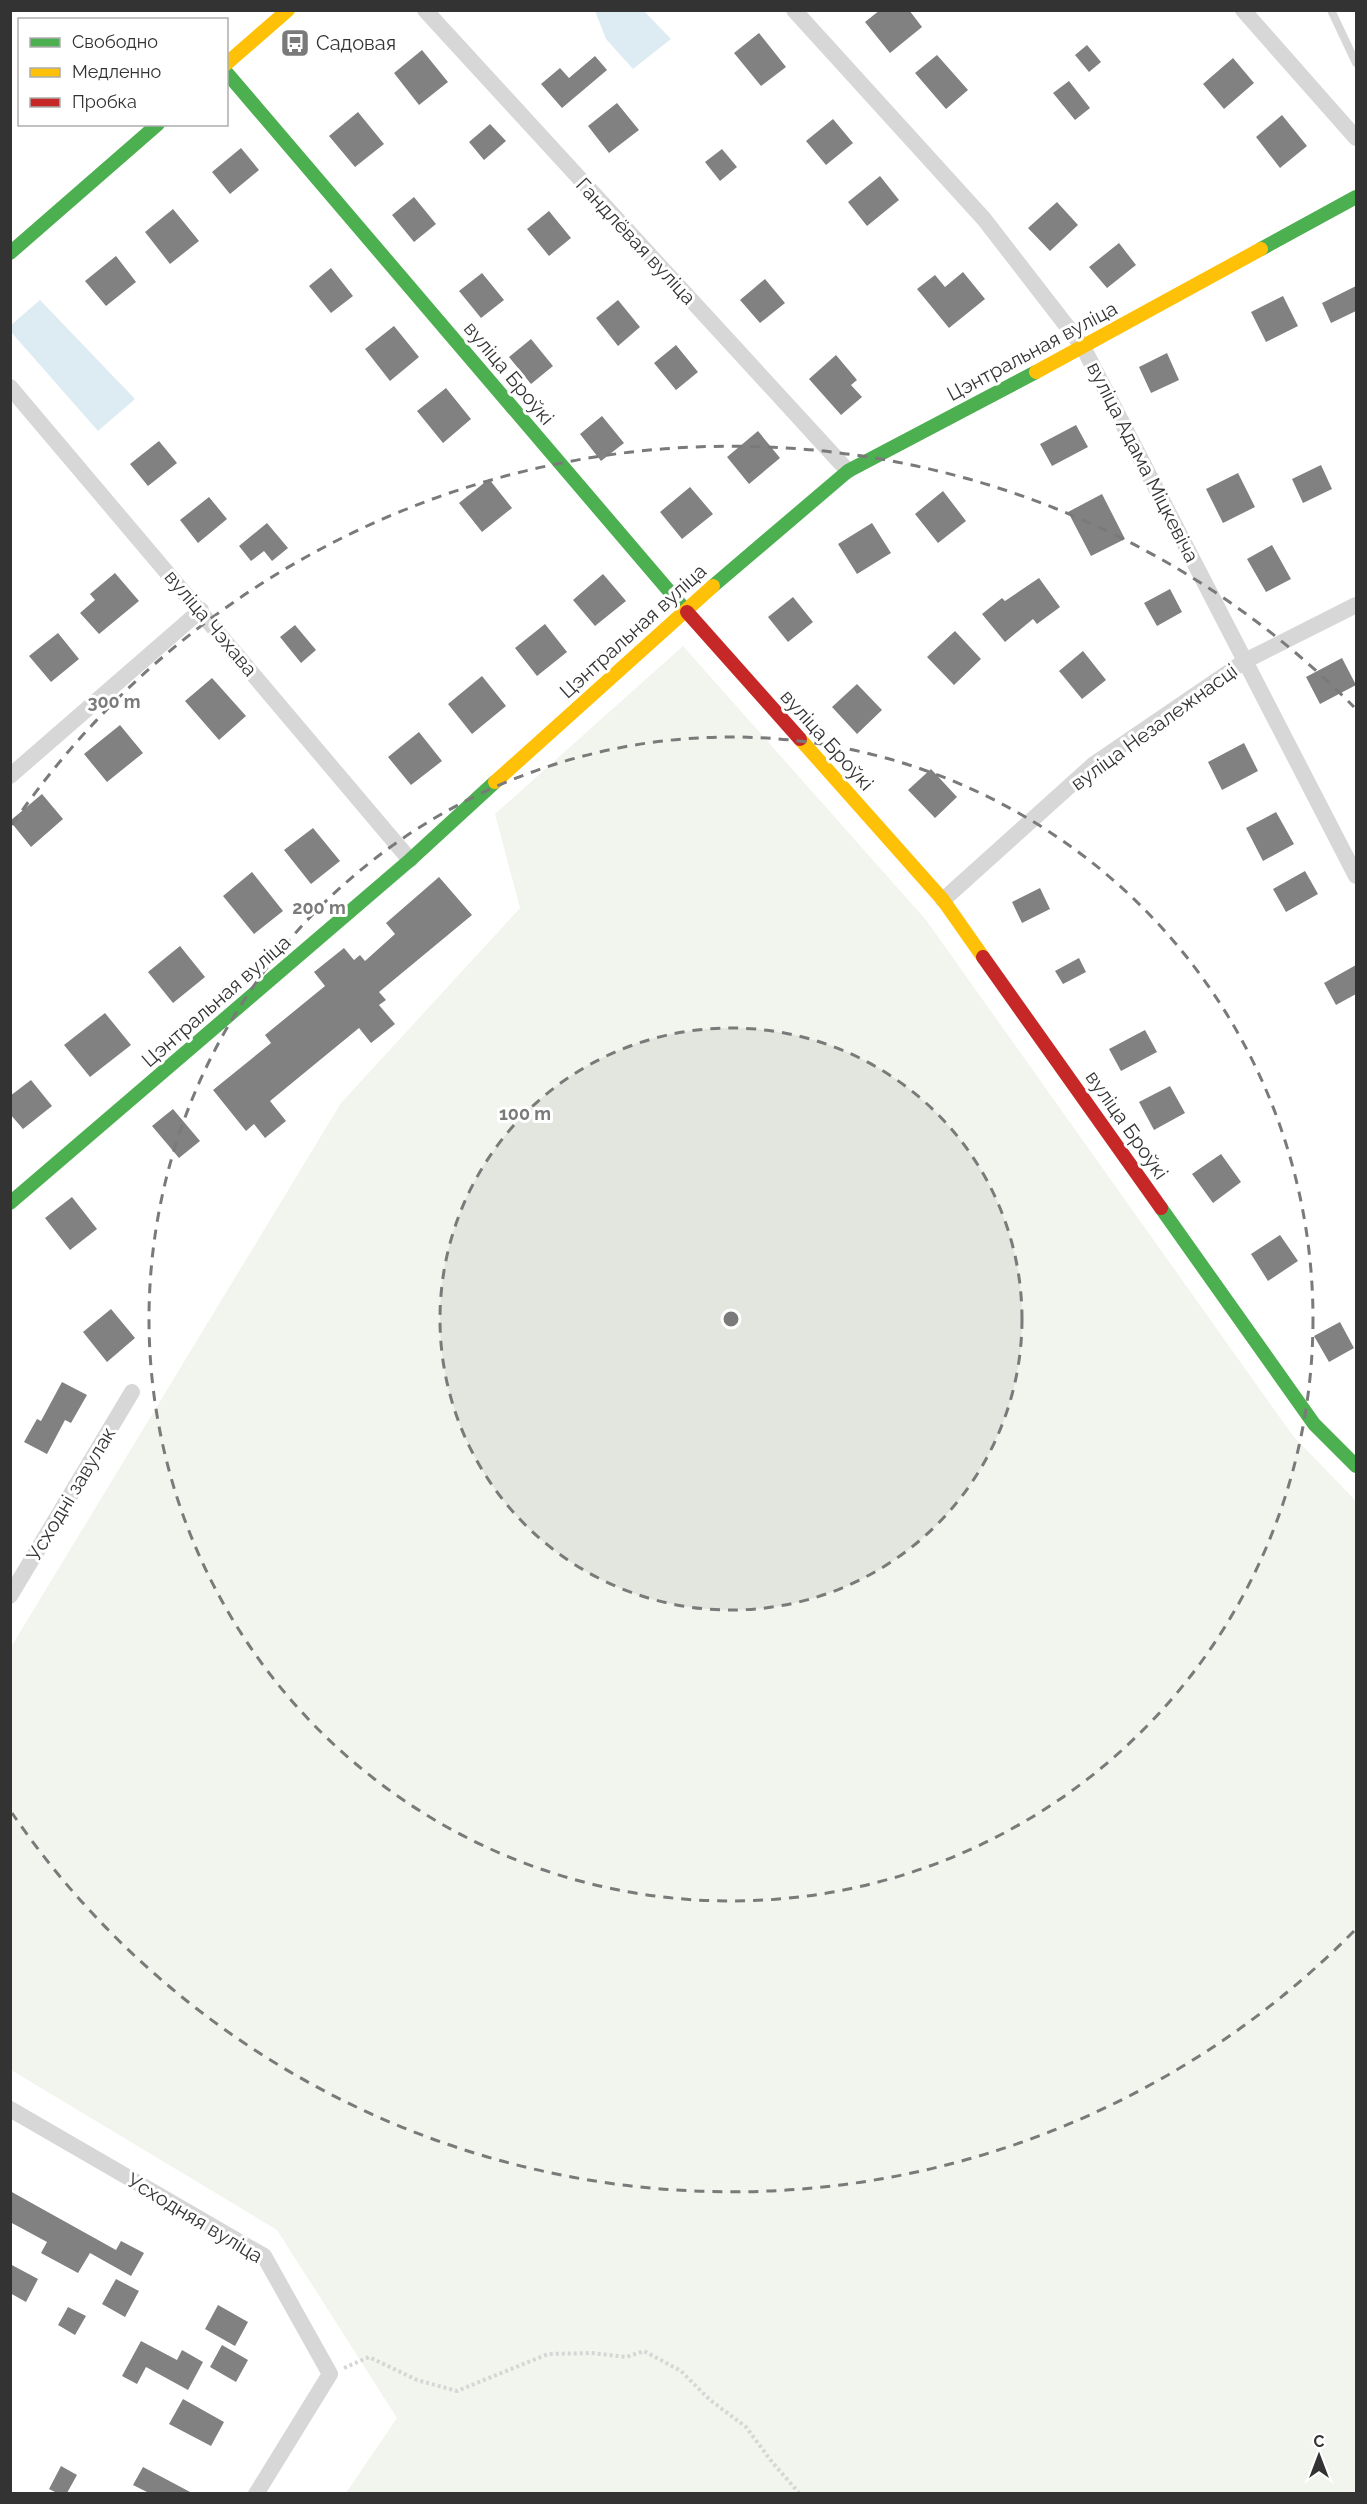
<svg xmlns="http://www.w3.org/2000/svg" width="1367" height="2504" viewBox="0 0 1367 2504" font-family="Raleway,sans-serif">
<rect width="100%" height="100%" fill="#fff"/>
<path fill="#f1f5ed" d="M683 646 926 920 1293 1436 1356 1501V2493H346L397 2418 277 2230 11 2070V1647L341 1103 520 908 495 814Z"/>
<path fill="#ddebf3" d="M595 11H644L671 39 633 69 606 39Z
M40 300 135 399 98 431 11 332V325Z"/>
<path fill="#818181" d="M880 10H909L922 27 890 53 865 22Z
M759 33 786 67 761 86 734 53Z
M1087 45 1101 62 1089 72 1075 55Z
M422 50 448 82 419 105 394 73Z
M937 55 968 90 946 109 915 73Z
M595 56 607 70 562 108 541 84 560 68 569 78Z
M1233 58 1254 83 1224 109 1203 84Z
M1069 81 1090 108 1075 120 1053 93Z
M617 103 639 130 609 153 588 126Z
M358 112 384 144 355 167 329 136Z
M1282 115 1307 146 1280 168 1256 137Z
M833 119 853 143 826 165 806 141Z
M490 124 506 141 484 160 469 142Z
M241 148 259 170 230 194 212 172Z
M722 149 737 167 720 181 705 162Z
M880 176 899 200 867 226 848 202Z
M414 197 436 224 414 242 392 215Z
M1057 202 1078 225 1050 251 1028 228Z
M173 209 199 241 170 264 145 232Z
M549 211 571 238 549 256 527 229Z
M1119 243 1136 265 1107 288 1089 267Z
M116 256 136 282 106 306 85 281Z
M331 268 353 296 331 313 309 286Z
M963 272 985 299 949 328 917 289 935 275 945 287Z
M482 273 504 300 481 318 459 291Z
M765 279 785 303 760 323 740 300Z
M1356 286V311L1331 323 1322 303Z
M1283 296 1298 326 1266 342 1251 312Z
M618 300 640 327 618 346 596 318Z
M394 326 419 357 390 381 365 349Z
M531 339 553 366 531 384 509 357Z
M676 345 698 372 676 390 654 363Z
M1167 353 1179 380 1151 393 1139 367Z
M836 355 857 380 851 385 862 397 841 415 809 379Z
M446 388 471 419 443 443 417 411Z
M602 416 624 443 601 461 580 434Z
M1076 425 1088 447 1052 466 1040 444Z
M758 431 780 458 749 484 727 457Z
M159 441 177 463 148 486 130 464Z
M1321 465 1332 489 1303 503 1292 479Z
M1238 473 1255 507 1223 523 1206 489Z
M489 479 512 508 482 532 459 503Z
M690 487 713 514 682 539 660 512Z
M943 491 966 521 938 543 915 514Z
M1102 494 1125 539 1091 556 1068 512Z
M209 497 227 519 198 543 180 520Z
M267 523 288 548 272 561 264 551 251 561 239 546Z
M872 523 891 553 857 574 838 544Z
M1272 545 1291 579 1266 592 1247 559Z
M115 573 139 601 99 634 80 613 95 600 90 594Z
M603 574 626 601 595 626 573 600Z
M1039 578 1060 607 1037 624 1033 619 1005 642 982 614 1002 598 1005 601Z
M1170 589 1182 612 1157 626 1144 603Z
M793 597 813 622 788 642 768 617Z
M545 624 567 652 537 676 515 648Z
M295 625 316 650 301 663 280 637Z
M955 631 981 659 954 685 927 657Z
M58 633 79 659 51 682 29 656Z
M1083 651 1106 680 1082 699 1059 671Z
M1342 658 1356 685 1320 704 1306 677Z
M482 676 506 706 472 734 448 704Z
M212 678 246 716 219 740 185 701Z
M857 684 882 710 857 734 832 707Z
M120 725 143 753 107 782 84 754Z
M419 732 442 761 411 785 388 757Z
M1244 743 1258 771 1222 790 1208 762Z
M931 769 957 797 935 818 908 790Z
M42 794 63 819 31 847 10 821Z
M1276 812 1294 844 1263 861 1246 828Z
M313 828 340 861 311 884 284 850Z
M1305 871 1318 894 1286 912 1273 889Z
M252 872 283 911 254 934 223 896Z
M439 877 472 915 379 992 386 1000 379 1005 395 1024 371 1043 359 1028 270 1101 286 1121 265 1138 254 1124 246 1131 213 1090 271 1043 265 1035 325 986 314 972 344 948 354 960 360 955 365 961 395 934 386 923Z
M1040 888 1050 909 1022 923 1012 902Z
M180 946 205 977 173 1003 148 972Z
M1079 958 1086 972 1063 984 1055 971Z
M1356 965V994L1336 1005 1324 983Z
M105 1013 131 1045 90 1077 64 1045Z
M1145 1030 1157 1052 1121 1071 1109 1049Z
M31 1080 52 1106 23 1129 10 1114V1096Z
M1170 1086 1185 1113 1154 1130 1139 1102Z
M173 1109 200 1141 179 1158 152 1126Z
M1221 1154 1241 1182 1213 1203 1192 1174Z
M72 1197 97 1229 70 1250 45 1218Z
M1280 1235 1298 1261 1268 1281 1251 1254Z
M111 1309 135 1338 107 1362 83 1332Z
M1340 1322 1354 1348 1329 1362 1314 1336Z
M62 1382 87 1395 71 1423 65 1420 47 1454 24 1442 37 1419 41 1421Z
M10 2191 116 2250 121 2241 144 2253 131 2276 90 2253 78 2273 41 2253 47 2242 10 2222Z
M10 2264 38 2279 26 2302 10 2293Z
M116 2279 139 2291 125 2317 102 2304Z
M218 2305 248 2322 235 2346 205 2329Z
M68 2307 86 2316 75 2335 58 2325Z
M141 2341 177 2360 182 2350 203 2362 188 2390 146 2367 137 2384 122 2376Z
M222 2345 248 2360 236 2382 210 2367Z
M183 2399 224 2422 211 2446 169 2424Z
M61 2466 77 2475 67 2493H57L49 2489Z
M143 2467 192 2493H149L133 2485Z"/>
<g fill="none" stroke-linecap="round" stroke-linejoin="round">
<path stroke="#d6d6d6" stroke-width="4" stroke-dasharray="3 3" stroke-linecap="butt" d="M344 2368 369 2357 417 2380 457 2391 548 2354 592 2353 626 2357 644 2351 681 2371 710 2400 746 2427 772 2462 800 2494"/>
<path stroke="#d7d7d7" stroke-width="8" d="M1331 10 1356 63"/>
<path stroke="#d7d7d7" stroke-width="16" d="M425 10 848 471
M794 10 984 219 1083 347 1356 876
M1243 10 1356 138
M10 387 410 860
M10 776 201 610
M943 900 1094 764 1245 661 1356 605
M10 1596 132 1392
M10 2109 264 2256 330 2374 256 2494"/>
<path stroke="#4caf50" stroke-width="14" d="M226 72 687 612
M1261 249 1356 197
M10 253 158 124
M713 586 848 471 1036 372
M10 1203 410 860 495 782
M1161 1208 1314 1424 1356 1466"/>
<path stroke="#ffc107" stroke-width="14" d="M226 64 288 10
M1036 372 1261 249
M800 739 943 900 983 957
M495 782 713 586"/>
<path stroke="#c62828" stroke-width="14" d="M687 612 800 739
M983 957 1161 1208"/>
</g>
<circle cx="731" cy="1319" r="291" fill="#7a7a7a" fill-opacity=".12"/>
<g fill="none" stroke="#7a7a7a" stroke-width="3" stroke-dasharray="10 8">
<circle cx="731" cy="1319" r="291"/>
<circle cx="731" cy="1319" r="582"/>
<path d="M1354 1931A873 873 0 0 1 12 1813M12 825A873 873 0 0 1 1354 707"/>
</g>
<defs>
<g id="bus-square" transform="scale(1.5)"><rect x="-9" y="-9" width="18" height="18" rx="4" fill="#7a7a7a" stroke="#fff"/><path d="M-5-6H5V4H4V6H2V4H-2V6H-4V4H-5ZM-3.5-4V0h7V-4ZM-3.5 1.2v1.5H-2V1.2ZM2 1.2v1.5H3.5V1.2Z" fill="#fff"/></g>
</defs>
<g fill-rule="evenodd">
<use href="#bus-square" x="295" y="43"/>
</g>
<g text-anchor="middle" stroke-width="6" stroke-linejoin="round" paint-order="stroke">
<g font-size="20" fill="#333" stroke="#fff" text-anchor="start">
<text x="316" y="50">Садовая</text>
</g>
<g font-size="20" fill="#333" stroke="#fff">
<text transform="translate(636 241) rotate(47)" y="7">Гандлёвая вуліца</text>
<text transform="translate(1032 351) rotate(-28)" y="7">Цэнтральная вуліца</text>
<text transform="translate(509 373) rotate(50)" y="7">вуліца Броўкі</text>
<text transform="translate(1143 462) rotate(63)" y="7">вуліца Адама Міцкевіча</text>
<text transform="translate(211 623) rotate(50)" y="7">вуліца Чэхава</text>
<text transform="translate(633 631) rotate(-42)" y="7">Цэнтральная вуліца</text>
<text transform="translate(1154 727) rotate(-36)" y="7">вуліца Незалежнасці</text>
<text transform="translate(827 740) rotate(48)" y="7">вуліца Броўкі</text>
<text transform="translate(216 1001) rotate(-41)" y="7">Цэнтральная вуліца</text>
<text transform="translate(1127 1125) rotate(55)" y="7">вуліца Броўкі</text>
<text transform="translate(71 1494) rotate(-59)" y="7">Усходні завулак</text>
<text transform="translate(195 2218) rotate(31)" y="7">Усходняя вуліца</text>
</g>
</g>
<circle cx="731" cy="1319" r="9" fill="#7a7a7a" stroke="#fff" stroke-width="3"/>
<g font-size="18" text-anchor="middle" font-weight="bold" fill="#7a7a7a" stroke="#fff" stroke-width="6" stroke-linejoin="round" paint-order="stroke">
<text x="114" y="708">300 m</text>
<text x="319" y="914">200 m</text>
<text x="525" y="1120">100 m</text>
</g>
<rect width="1367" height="2504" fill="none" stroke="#333333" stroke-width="24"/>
<rect x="18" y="18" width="210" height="108" fill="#ffffff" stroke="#adadad" stroke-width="1.5"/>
<rect x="30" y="38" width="30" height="9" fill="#4caf50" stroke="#adadad" stroke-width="1.5"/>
<text x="72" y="48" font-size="18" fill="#333333">Свободно</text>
<rect x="30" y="68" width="30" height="9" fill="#ffc107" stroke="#adadad" stroke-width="1.5"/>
<text x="72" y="78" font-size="18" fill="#333333">Медленно</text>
<rect x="30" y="98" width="30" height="9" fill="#c62828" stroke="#adadad" stroke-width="1.5"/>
<text x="72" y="108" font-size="18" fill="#333333">Пробка</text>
<g transform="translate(1319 2456)" stroke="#ffffff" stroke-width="4.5" paint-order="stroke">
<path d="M0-4.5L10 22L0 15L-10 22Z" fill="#333333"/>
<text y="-9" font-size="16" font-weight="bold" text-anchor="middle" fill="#333333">С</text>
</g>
</svg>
